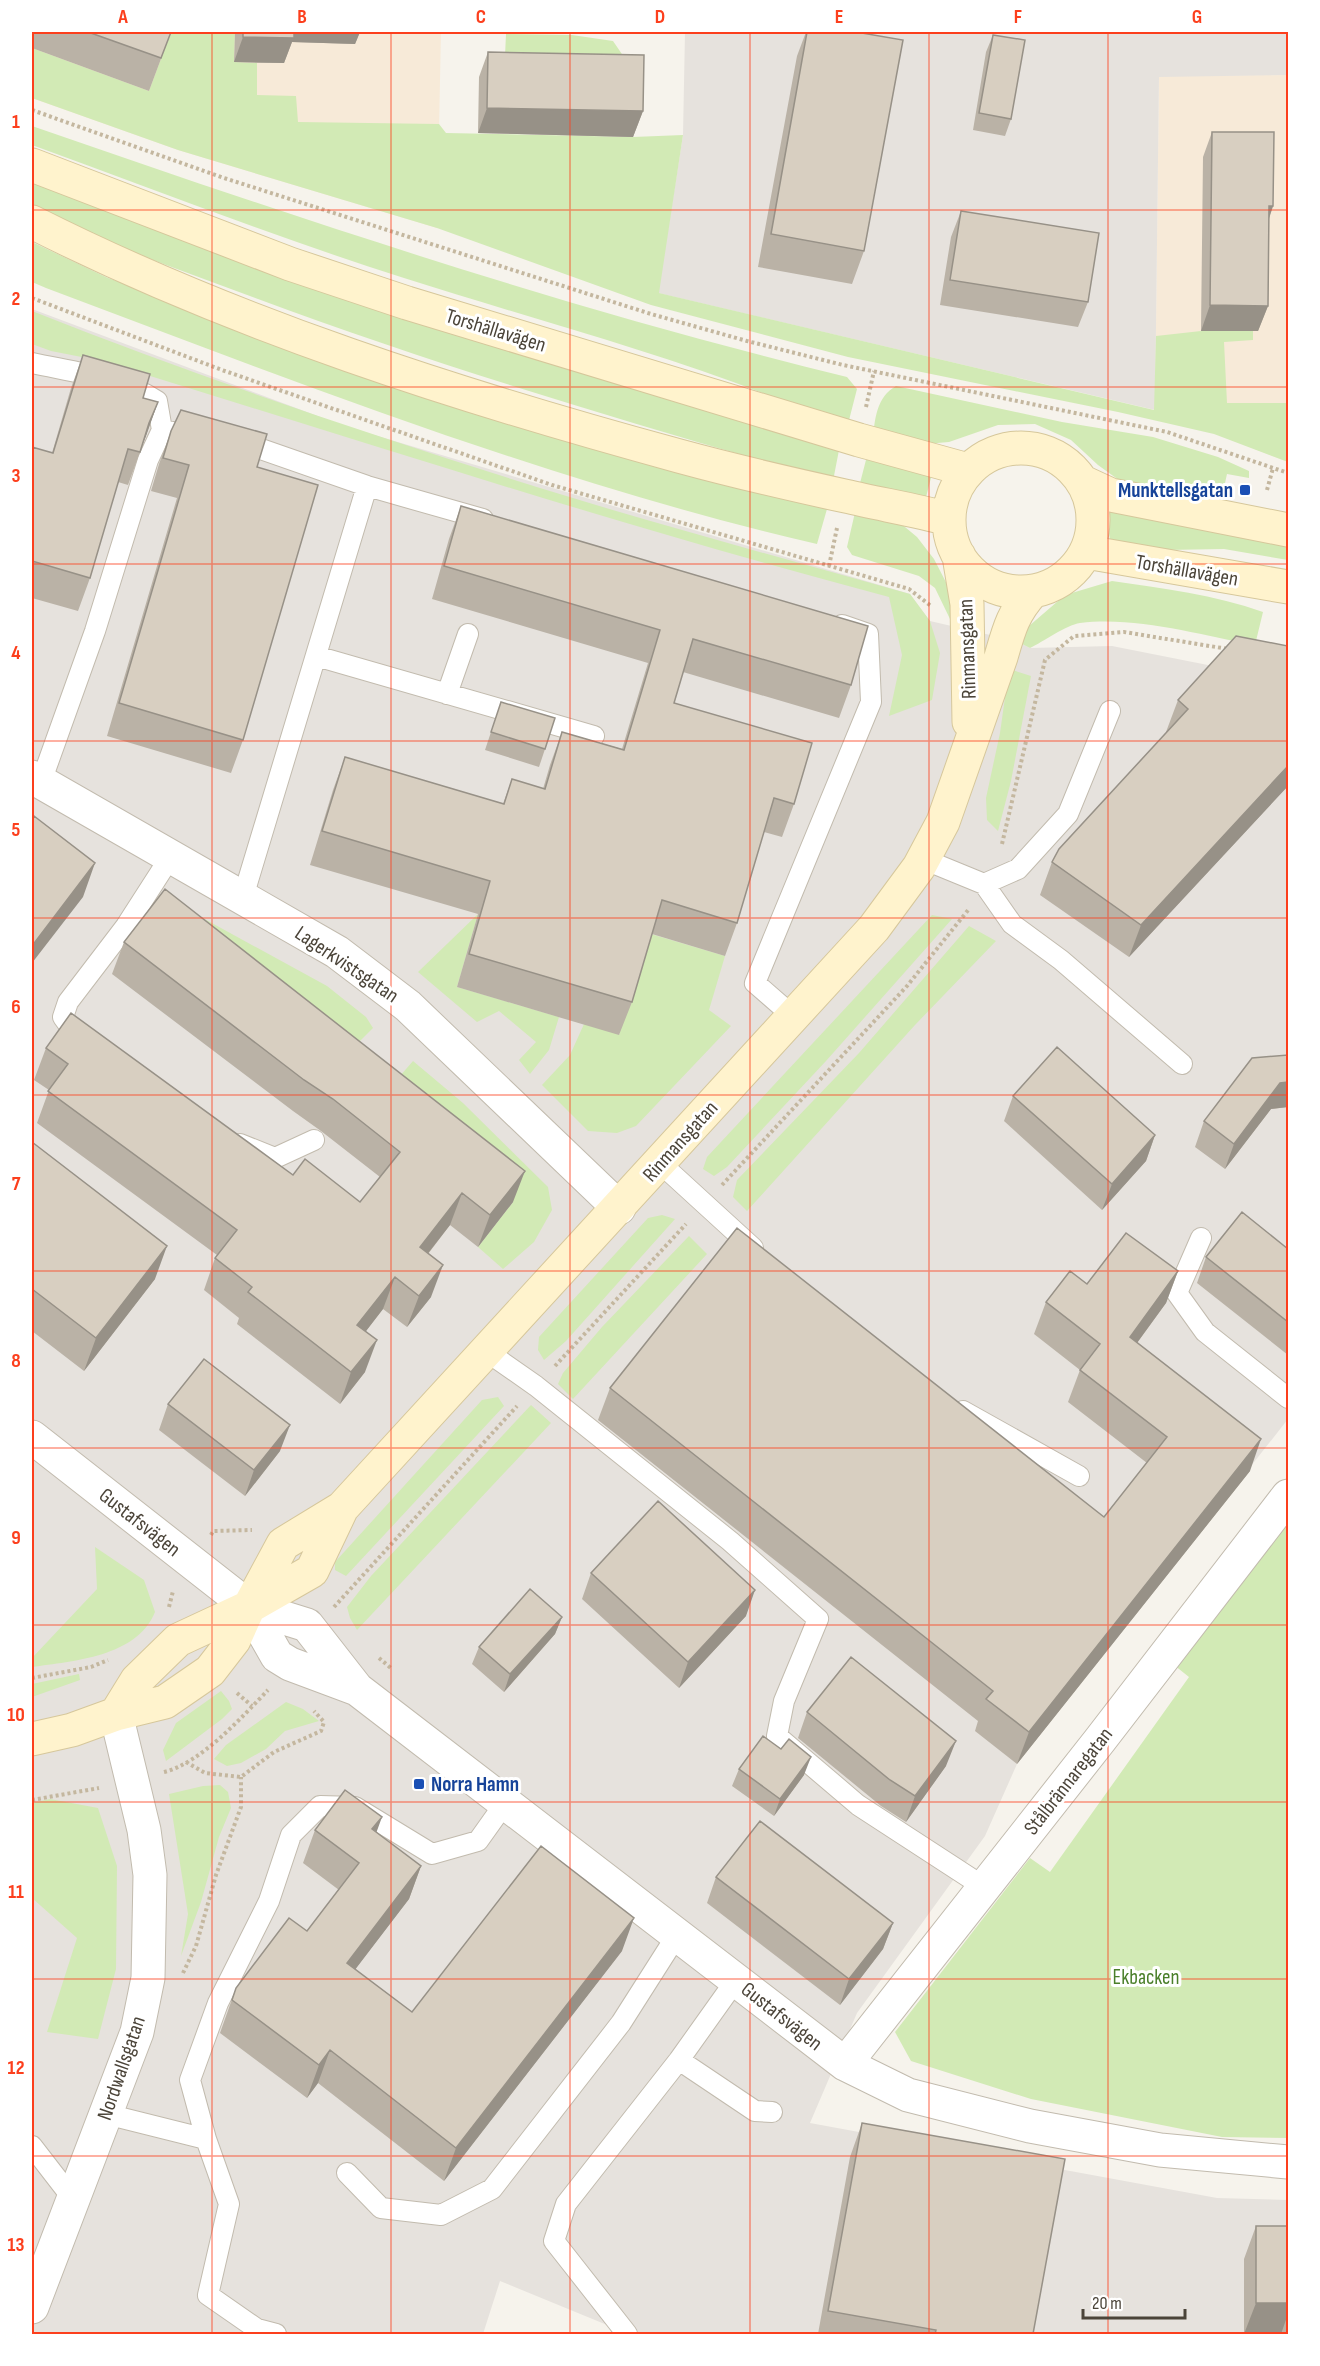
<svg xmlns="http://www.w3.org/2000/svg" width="1320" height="2366" viewBox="0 0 1320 2366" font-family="'Sofia Sans Condensed',sans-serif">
<rect width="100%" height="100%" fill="#f6f3ec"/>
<path fill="#f7ead8" d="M32 32H441L437 228 178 150 32 98Z
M1288 75V462L1155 410 1159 76Z"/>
<path fill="#e6e2dd" d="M685 32H1288V75L1159 77 1155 410 658 293 683 135Z
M32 309 347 427 910 594 930 621 1016 641 1030 648 1112 646 1288 681V1419L1017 1764 985 1836 857 2013 810 2123 1217 2198 1288 2200V2334H629L500 2281 483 2334H32Z"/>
<path fill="#d2eab5" d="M171 32H235L234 62 257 63V95L296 96 298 122 439 124 446 133 633 137 683 135 659 293 1154 410 1156 336 1201 331H1253V340L1224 342 1227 403H1288V462L1214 434 1118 412 848 357 651 305 437 228 178 150 32 98V48L149 91Z
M506 34 572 35 613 41 626 60 504 78Z
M32 126C300 219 571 310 847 377L857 389 847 428C706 364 551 325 404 278 278 238 155 190 32 145Z
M32 180 839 450 833 481C640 426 446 369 258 299 181 270 103 245 32 205Z
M32 242 108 278 189 306 829 502 817 544C553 483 299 383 46 288L32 282Z
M32 311C198 377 368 434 540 488 662 526 787 559 910 594L930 621 940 653 932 700 889 716 902 655 889 597C624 527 364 442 102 361L51 351 32 344Z
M896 386 1062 422 1153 437 1218 457 1249 471V478L1227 474 1223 492 1210 489 1163 493 1123 483 1098 465 1071 440 1035 424 998 425 949 442 914 445 873 438C875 417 877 397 896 386Z
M867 456 932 474 925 501 859 487Z
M1110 505 1288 540V560L1224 549 1165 550 1110 540 1108 527Z
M856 508 899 522 917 537 934 559 951 592 956 619H950L935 588 919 576 852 555 847 547Z
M1112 581C1162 588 1215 595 1263 612L1255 645C1199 635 1137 616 1080 623 1066 625 1043 642 1030 648L1016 641 1029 626 1065 595Z
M1009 669 1031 676 1011 781 998 831 987 820 986 798 1000 733Z
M190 911 327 986 366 1017 373 1028 347 1054Z
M478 914 457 987 559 1017 549 1050 530 1074 519 1060 536 1042 499 1011 477 1022 418 972Z
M932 915 952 919 826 1061 727 1167 714 1176 703 1169 707 1157Z
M607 921 725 956 709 1010 731 1026 636 1126 617 1133 588 1131 542 1085 570 1055 584 1024 620 1034Z
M969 926 996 941 915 1025 747 1211 733 1197 737 1180 859 1053Z
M413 1061 463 1103 548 1187 552 1210 534 1242 503 1269 478 1247 513 1202 380 1099Z
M662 1215 675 1219 566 1341 544 1360 538 1350 539 1337 648 1218Z
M689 1236 707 1254 573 1399 558 1384 563 1373 602 1327Z
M498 1397 504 1406 346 1576 335 1570V1562L482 1400Z
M531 1405 551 1423 357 1630 350 1618 347 1607 371 1576Z
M1288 1518V2138L1222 2137 1031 2099 911 2061 895 2032 1030 1858 1050 1872 1189 1677 1174 1665Z
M95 1547 144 1580 155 1612C137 1657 73 1661 32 1667V1658L97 1589Z
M79 1674 80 1680 32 1697V1684Z
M221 1691 229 1701 232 1709 222 1719 166 1761 163 1750 176 1723Z
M286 1702 303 1709 319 1721 285 1731 266 1749 241 1763 227 1766 214 1759 226 1745Z
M220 1785 228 1792 231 1808 219 1837 201 1902 181 1956 188 1914 169 1794 203 1786Z
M50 1799 98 1808 117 1866 116 1969 98 2039 47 2032 77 1938 32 1898V1803Z"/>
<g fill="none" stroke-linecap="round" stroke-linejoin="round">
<g stroke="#c2bbae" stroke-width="22">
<path id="lane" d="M32 363C73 372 121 377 157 401L162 430 148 460 95 631 41 782
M162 430 195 436
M236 443 255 447 367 486 483 519
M316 656 594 736
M447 694 468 634
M923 859 984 884 1018 869 1068 814 1110 711
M984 884 1012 924 1061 960 1182 1064
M243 897 367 486
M794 1017 755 983 871 702 868 634 842 625
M85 1038 71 1028 63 1017 68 1002 126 926 171 856
M240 1144 275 1158 314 1140
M660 1163 753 1248
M1201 1238 1177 1293 1205 1332 1288 1398
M486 1351 536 1386 730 1541 818 1619 784 1701 777 1736 858 1805 984 1887
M963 1411 1079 1476
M679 2060 755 2111 772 2112
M106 2114 206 2139
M32 2146 73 2199
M347 2173 381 2208 441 2215 492 2189 621 2023 677 1935
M276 2334 257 2329 208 2295 229 2204 206 2139 190 2080 218 2003 269 1901 291 1835 320 1806 355 1807 432 1854 478 1841 505 1803
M627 2334 554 2241 566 2204 679 2060 736 1980"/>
</g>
<g stroke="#c2bbae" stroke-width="35">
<path id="street" d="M32 777 337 952 408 1006 619 1208
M32 1437 249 1607 307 1625 357 1689 845 2064 908 2095 1030 2126 1160 2150 1288 2162
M249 1607 277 1656 290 1664 357 1689
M845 2064 1100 1740 1288 1496
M32 2307 137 2032 148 1978 150 1875 144 1830 116 1714"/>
</g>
<g stroke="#d6c79b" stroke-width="35">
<path id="secondary" d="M32 165 290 264 407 303 859 440 968 470
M32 222C236 325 459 396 679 456 734 471 790 484 845 496 879 504 915 510 949 519
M949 520a72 72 0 1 1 144 0a72 72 0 1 1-144 0Z
M1083 482 1111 495 1288 530
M1086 552 1288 587
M959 556 967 604 969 722
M116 1714 137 1680 178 1640 249 1607 312 1571 342 1508
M32 1739 72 1730 116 1714 165 1702 210 1671 234 1640 249 1607 283 1544 342 1508 874 928 919 867 943 822 1001 657C1009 629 1013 613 1033 591"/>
</g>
<path stroke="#c4b79f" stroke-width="4" stroke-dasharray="3 3" stroke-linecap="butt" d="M32 110 224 178 651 314 747 341 843 365 1167 432 1288 473
M32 298 222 370 552 485 909 589 931 606
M866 407 874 371
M1267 490 1273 468
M829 566 837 528
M1002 844 1045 660 1074 636 1124 632 1228 649
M722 1185 907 986 969 909
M555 1366 686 1224
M211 1535 213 1531 252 1530
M169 1607 173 1591
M334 1607 517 1406
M379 1658 392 1669
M32 1678 91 1667 108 1660
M237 1693 252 1706
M186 1762 205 1773 241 1777 274 1752 321 1731 324 1722 314 1711
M164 1772C201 1763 242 1717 268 1690
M32 1800 99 1788
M183 1973 196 1946 216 1875 241 1807V1777"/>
<use href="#lane" stroke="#fff" stroke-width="20"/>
<use href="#street" stroke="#fff" stroke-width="33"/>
<use href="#secondary" stroke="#fff3cd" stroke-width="33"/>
</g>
<path fill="#bab2a6" d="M32 32H171L149 91 32 48Z
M235 32H360L355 44 292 42 284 63 234 62Z
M806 32H856L864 251 852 284 758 267 797 56Z
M993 35 1011 119 1005 136 973 130 986 52Z
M488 52 643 111 633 137 478 133 479 77Z
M1212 132 1273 206 1269 219 1268 306 1258 331H1201L1203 157Z
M961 211 1088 302 1078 327 940 305 951 237Z
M83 355 143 398 158 402 128 485 118 482 90 578 78 611 32 598V447L52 453 71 388Z
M171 431 257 467 243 740 231 773 107 736 177 498 151 491 159 464Z
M461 506 851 685 839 718 683 672 674 703 794 804 782 837 764 832 737 923 725 956 652 934 632 1002 619 1035 457 987 478 914 310 865 333 790 345 757 503 804 512 779 543 789 550 765 562 732 622 749 648 663 432 599 449 539Z
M1288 646V786L1129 957 1040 895 1052 862 1166 733V732L1178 700Z
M501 702 545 749 539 767 485 750Z
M124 942 513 1202 478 1247 450 1225 428 1254 431 1297 407 1327 383 1309 366 1331 365 1372 340 1404 237 1324 239 1318 204 1290 215 1258 217 1255 37 1123 49 1090 34 1080 46 1048 293 1175 360 1202 380 1177 321 1131 293 1111 112 974Z
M1288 1055V1107L1271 1109 1225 1169 1195 1147 1204 1121Z
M1013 1096 1155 1135 1146 1161 1102 1210 1004 1121Z
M32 1142 155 1279 84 1371 32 1331Z
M1288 1249V1355L1197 1283 1206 1257Z
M1178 1271 1166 1303 1137 1343 1250 1471 1017 1764 975 1731 978 1721 598 1420 610 1388 1104 1517 1147 1463 1068 1402 1080 1370 1034 1334 1046 1302 1087 1284Z
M168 1404 280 1451 245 1496 159 1430Z
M591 1573 746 1616 679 1688 582 1599Z
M562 1617 555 1634 504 1692 472 1664 479 1647Z
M807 1712 946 1766 906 1822 881 1806 798 1738Z
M781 1749 804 1775 774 1816 732 1786 739 1769Z
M315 1830 376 1832 421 1866 409 1899 355 1969 412 2012 622 1951 444 2181 318 2083 307 2098 220 2033 236 1988 307 1931 339 1890 303 1863Z
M716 1877 893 1923 883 1949 840 2005 707 1903Z
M862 2123 1033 2334H818L850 2157Z
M1256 2226H1288V2334H1244V2259Z"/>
<path fill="#979187" d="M288 32H360L355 44 292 42 284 63 234 62 243 37Z
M487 108 643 111 633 137 478 133Z
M1269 206H1273L1264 232Z
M1210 305 1268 306 1258 331H1201Z
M158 402 146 436 139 452 149 423Z
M1288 766V786L1129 957 1141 925Z
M95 863 83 897 32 963V946Z
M1288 1082V1107L1271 1109 1225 1169 1234 1144 1280 1083Z
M1155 1135 1146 1161 1102 1210 1112 1184Z
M525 1171 513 1202 478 1247 490 1215Z
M462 1193 450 1225 408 1279 420 1247Z
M167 1246 155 1279 84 1371 96 1338Z
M443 1265 431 1297 407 1327 419 1296Z
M1178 1271 1166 1303 1118 1369 1130 1337Z
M395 1277 383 1309 346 1357 357 1325Z
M377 1340 365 1372 340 1404 351 1372Z
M290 1425 280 1451 245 1496 254 1470Z
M1261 1439 1250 1471 1017 1764 1029 1732Z
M755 1590 746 1616 679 1688 688 1662Z
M562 1617 555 1634 504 1692 510 1674Z
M956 1741 946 1766 906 1822 915 1796Z
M811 1757 804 1775 774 1816 780 1799Z
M382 1817 370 1850 372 1829Z
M421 1866 409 1899 335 1996 347 1963Z
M634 1918 622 1951 444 2181 456 2148Z
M893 1923 883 1949 840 2005 849 1979Z
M330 2050 318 2083 307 2098 319 2065Z
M1256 2303H1288V2314L1281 2334H1244Z"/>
<path fill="#d8cfc1" stroke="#979187" stroke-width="1.5" d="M88 32H171L161 58Z
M243 32H294V38L243 37Z
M807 32H856L903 40 864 251 771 234Z
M993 35 1025 40 1011 119 979 113Z
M488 52 644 55 643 111 487 108Z
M1212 132H1274L1273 206H1269L1268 306 1210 305Z
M961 211 1099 233 1088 302 950 280Z
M83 355 150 374 143 398 158 402 149 423 140 452 128 449 90 578 32 561V447L53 453Z
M181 410 267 434 257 467 318 485 243 740 119 703 189 465 163 458 171 431Z
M461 506 868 626 851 685 693 639 674 703 812 743 794 804 774 798 737 923 662 900 632 1002 469 954 490 881 322 831 345 757 504 804 512 779 545 789 562 732 624 750 660 630 444 566Z
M1236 636 1288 646V766L1141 925 1052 862 1059 849 1188 709 1178 700Z
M501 702 555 718 545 749 491 732Z
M34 816 95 863 32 946V820Z
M165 889 525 1171 490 1215 462 1193 420 1247 443 1265 419 1296 395 1277 357 1325 377 1340 351 1372 248 1292 252 1287 215 1258 237 1230 48 1091 68 1064 46 1048 71 1013 293 1175 305 1159 360 1202 400 1152 333 1099 304 1080 124 942Z
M1057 1047 1155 1135 1112 1184 1013 1096Z
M1288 1055V1082L1280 1083 1234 1144 1204 1121 1252 1058Z
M32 1142 167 1246 96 1338 32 1289Z
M1242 1212 1288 1249V1322L1206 1257Z
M737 1228 1104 1517 1167 1437 1080 1370 1100 1344 1046 1302 1070 1271 1087 1284 1126 1233 1178 1271 1130 1337 1261 1439 1029 1732 986 1699 993 1691 610 1388Z
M204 1359 290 1425 254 1470 168 1404Z
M658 1501 755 1590 688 1662 591 1573Z
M530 1589 562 1617 510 1674 479 1647Z
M851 1657 956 1741 915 1796 890 1780 807 1712Z
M763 1736 781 1749 789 1739 811 1757 780 1799 739 1769Z
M345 1790 382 1817 372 1829 421 1866 347 1963 412 2012 541 1846 634 1918 456 2148 330 2050 319 2065 232 2000 236 1988 289 1918 307 1931 359 1863 315 1830Z
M760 1821 893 1923 849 1979 716 1877Z
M862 2123 1065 2159 1033 2334H935L936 2330 828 2311Z
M1256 2226H1288V2303H1256Z"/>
<path fill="none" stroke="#fc3f1d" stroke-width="1.5" stroke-opacity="0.55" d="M212 32V2334M391 32V2334M570 32V2334M750 32V2334M929 32V2334M1108 32V2334M32 210H1288M32 387H1288M32 564H1288M32 741H1288M32 918H1288M32 1095H1288M32 1271H1288M32 1448H1288M32 1625H1288M32 1802H1288M32 1979H1288M32 2156H1288"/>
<g fill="#1a4fb4" stroke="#fff" stroke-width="2">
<rect x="1239" y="484" width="12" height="12" rx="3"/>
<rect x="413" y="1778" width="12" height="12" rx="3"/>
</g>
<g text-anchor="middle" stroke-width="6" stroke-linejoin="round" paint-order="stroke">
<g font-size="21" fill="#4b4439" stroke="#fff">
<text transform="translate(496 330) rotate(17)" y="7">Torshällavägen</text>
<text transform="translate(1187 570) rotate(10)" y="7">Torshällavägen</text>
<text transform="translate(967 649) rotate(-92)" y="7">Rinmansgatan</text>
<text transform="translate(347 964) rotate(34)" y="7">Lagerkvistsgatan</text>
<text transform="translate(680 1141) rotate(-48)" y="7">Rinmansgatan</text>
<text transform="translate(140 1522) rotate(38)" y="7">Gustafsvägen</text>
<text transform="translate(1068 1781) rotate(-52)" y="7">Stålbrännaregatan</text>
<text transform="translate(782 2016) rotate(38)" y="7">Gustafsvägen</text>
<text transform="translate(121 2068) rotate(-71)" y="7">Nordwallsgatan</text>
</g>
<g font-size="21" font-weight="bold" fill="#164399" stroke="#fff" text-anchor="end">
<text x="1233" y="497">Munktellsgatan</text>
<text x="431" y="1791" text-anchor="start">Norra Hamn</text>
</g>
<g font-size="21" fill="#4a7f2a" stroke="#fff">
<text x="1146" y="1984">Ekbacken</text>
</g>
</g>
<rect width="1320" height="2366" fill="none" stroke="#ffffff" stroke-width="66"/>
<path d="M1083 2309v9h102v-9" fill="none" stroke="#4b4439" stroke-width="3"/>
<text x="1092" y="2309" font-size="18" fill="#4b4439" stroke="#ffffff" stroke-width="4.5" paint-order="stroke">20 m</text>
<rect x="33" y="33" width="1254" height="2300" fill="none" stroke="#fc3f1d" stroke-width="2"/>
<g font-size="20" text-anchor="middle" font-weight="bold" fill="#fc3f1d">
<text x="123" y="23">A</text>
<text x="302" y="23">B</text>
<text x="481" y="23">C</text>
<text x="660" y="23">D</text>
<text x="839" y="23">E</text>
<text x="1018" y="23">F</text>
<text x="1197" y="23">G</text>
<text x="16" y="128">1</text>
<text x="16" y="305">2</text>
<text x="16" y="482">3</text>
<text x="16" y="659">4</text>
<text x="16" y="836">5</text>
<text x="16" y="1013">6</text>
<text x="16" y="1190">7</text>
<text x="16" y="1367">8</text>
<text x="16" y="1544">9</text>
<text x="16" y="1721">10</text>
<text x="16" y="1898">11</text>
<text x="16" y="2074">12</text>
<text x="16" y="2251">13</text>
</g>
</svg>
